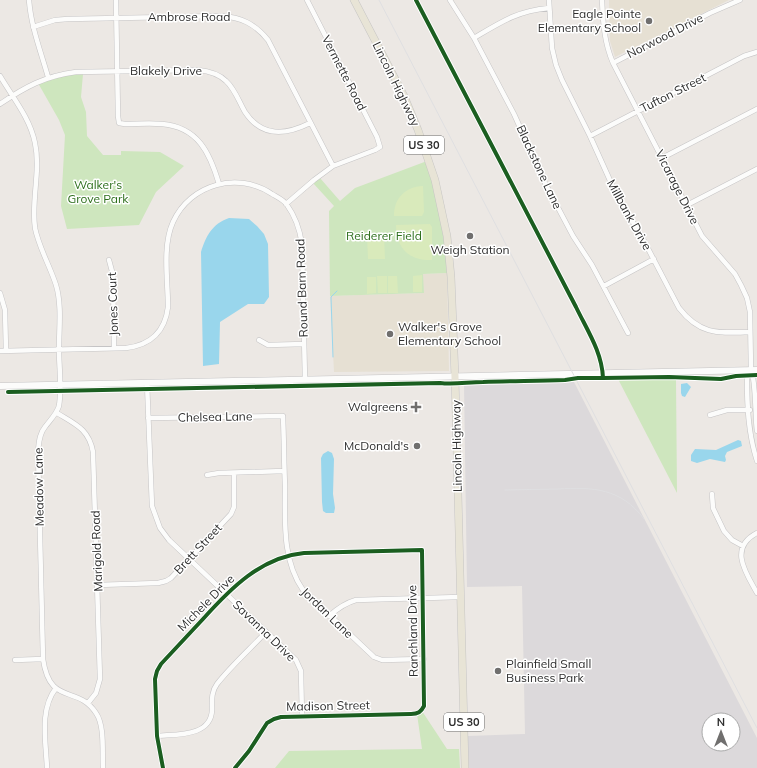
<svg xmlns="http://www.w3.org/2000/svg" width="757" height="768" viewBox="0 0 757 768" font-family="Mulish,sans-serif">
<rect width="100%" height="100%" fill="#ece8e4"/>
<path fill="#dcd9db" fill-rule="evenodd" d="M574 382 757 738V768H468V736L525 734 522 586 467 587 464 385ZM709 720H733V744H709Z"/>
<path fill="#e6e0d3" d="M609 0H729L615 57 610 41Z
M447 273 449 371 334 372 330 296 423 293V274Z"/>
<path fill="#cee6be" d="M83 74 81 97 86 112 87 136 103 155H121V151L160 152 184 166 156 192 139 225 67 229 61 206 65 135 59 120 38 83 69 75Z
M427 161C437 198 446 235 447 273L423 274 424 293 330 296 329 211 334 206 313 183 320 178 340 201 355 188Z
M618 379 676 380 677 493Z
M422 711 447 749H459L460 768H275L289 751 422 749 417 714Z"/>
<path fill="#d9eabb" d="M423 186 424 212 422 216H394C394 198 405 187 423 186Z
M430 224 432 227V260C409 261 396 248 396 225Z
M367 236H384L385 259H368Z
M422 275V292H413V276Z
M377 276H387V293H378Z
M388 276H397L398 293H388Z
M367 277H376V293L367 294Z"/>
<path fill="#99d6ec" d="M229 218 249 219 257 226 264 234 268 244 269 297 264 304H248L220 322 219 364 203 366 201 252C206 236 212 224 229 218Z
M687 383 691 387 685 397 682 396 681 393V384Z
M738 440 741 441 742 446 727 452 725 456 726 460 725 462 710 459 697 463 691 461V455L695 449 716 450Z
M328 451 332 453 334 459 333 494 335 508 334 513H326L323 511 322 502 321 458 323 454Z"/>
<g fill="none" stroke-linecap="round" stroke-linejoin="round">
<path stroke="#99d6ec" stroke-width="1" d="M333 357 331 297 337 291"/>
<g stroke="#c5c4c5" stroke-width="5.5">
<path id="street" d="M29 0C31 27 41 52 48 77
M116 0 118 116 119 123 125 124C137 124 150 123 162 124 198 127 210 153 219 184
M450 0 474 38 514 114 545 183 573 236 592 265 628 333
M549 0 552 48 556 65 562 80 590 136 617 196 642 237 679 308C700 335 718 333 749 332
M602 0C603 22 604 42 613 63L702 236 735 274 741 285 747 298 750 312 751 370C756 380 755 416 757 431
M33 27 55 20 68 19 221 16C241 17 255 24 268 40L333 166
M474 38C501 22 517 11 549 8
M613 63 710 13 740 0
M0 76C13 98 30 118 35 143 41 171 31 200 35 228 39 248 50 266 56 285 62 305 59 328 59 349 59 368 62 387 59 406 56 415 50 420 45 427 39 434 39 443 38 451L43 659C50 707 77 684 96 713 105 726 102 752 103 768
M0 104C25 87 45 76 76 72L198 70C208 71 218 73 226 81 235 89 239 102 245 112 262 138 286 135 310 123
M590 136 744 56 757 52
M662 158 757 109
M286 204 314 180 333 166 375 150 380 147 377 137 307 0
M687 205 757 169
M109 260 113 275 114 348
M604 286 654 259
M0 293 5 310 6 351
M259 340 268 345 304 344
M0 351 126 348C151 345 165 332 168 307 168 281 162 246 173 222 190 184 238 171 272 194 277 197 284 200 287 205 295 216 300 231 302 244L305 380
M751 370 747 376C747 405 748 433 757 461
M147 383 152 506 160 528 169 540 296 660 301 671 302 717
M57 413C75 424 89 429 93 452L100 679 96 693 88 703
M710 415 727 410H750
M148 418 283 416C284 440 284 463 285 486 285 521 282 560 303 590L374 657 382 660 424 659
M207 475 219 473 284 471
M712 494 713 508 724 531 732 540 743 546
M757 533C728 548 746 573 757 593
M98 585 158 583 166 581 171 578 231 514 234 507V473
M329 616C338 608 345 603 356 600L460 597
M15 660 43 659
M157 736C176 734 211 737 212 710 212 701 211 692 217 684 231 666 250 649 266 632
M47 768C46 742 39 710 56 688
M163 768 157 736 155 679 157 671 161 664C175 649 189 634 203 619 230 589 261 557 304 553L422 550 424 706C421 712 418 714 411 714L281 717 274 719 267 723 249 751 235 768"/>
</g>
<g stroke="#c5c4c5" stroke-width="7">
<path id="secondary" d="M0 386 757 370"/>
</g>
<g stroke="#c6c5c4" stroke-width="8">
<path id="primary" d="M354 0 404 96 418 130 435 180 447 236 451 277 455 377 465 768"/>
</g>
<use href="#street" stroke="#fcfcfb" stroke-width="4.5"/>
<use href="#secondary" stroke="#fcfcfb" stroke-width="6"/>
<use href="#primary" stroke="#e8e4d6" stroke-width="7"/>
<path stroke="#dfdfe1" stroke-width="1" d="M379 0 757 728
M505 490C522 490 540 489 558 489 593 487 621 488 644 519"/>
<g stroke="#fff" stroke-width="6">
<path id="cycleway" d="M416 0 576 307C587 330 602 352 603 378L669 377 721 379 736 376 757 375
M8 392 440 383C454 385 468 382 483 382 510 381 537 381 565 380L578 378H603
M163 768 157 736 155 679 157 671 161 664C175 649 189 634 203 619 230 589 261 557 304 553L422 550 424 706C421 712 418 714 411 714L281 717 274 719 267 723 249 751 235 768"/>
</g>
<use href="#cycleway" stroke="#1b5e20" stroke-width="4"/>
</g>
<g fill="#706f6e" stroke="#fff" stroke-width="1.5">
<circle cx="649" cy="21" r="4"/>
<circle cx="470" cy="236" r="4"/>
<circle cx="390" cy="334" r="4"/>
<path d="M414 401h4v4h4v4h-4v4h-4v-4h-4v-4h4z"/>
<circle cx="417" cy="446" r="4"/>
<circle cx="498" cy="671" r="4"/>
</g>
<g text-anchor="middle" stroke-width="3" stroke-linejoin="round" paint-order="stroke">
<g fill="#fff" stroke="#6d6d6d" stroke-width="1">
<rect x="404" y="136" width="40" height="18" rx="3"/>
<rect x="444" y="713" width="40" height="18" rx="3"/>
</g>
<g font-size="11" font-weight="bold" fill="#2e2e2e">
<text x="424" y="149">US 30</text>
<text x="464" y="726">US 30</text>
</g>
<g font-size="12" fill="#2e2e2e" stroke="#fff" text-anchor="end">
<text x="641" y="18">Eagle Pointe<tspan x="641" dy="14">Elementary School</tspan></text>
<text x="470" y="254" text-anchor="middle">Weigh Station</text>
<text x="398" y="331" text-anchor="start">Walker's Grove<tspan x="398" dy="14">Elementary School</tspan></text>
<text x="408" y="411">Walgreens</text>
<text x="409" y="450">McDonald's</text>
<text x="506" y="668" text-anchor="start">Plainfield Small<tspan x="506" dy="14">Business Park</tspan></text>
</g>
<g font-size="12" fill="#2e2e2e" stroke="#fff">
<text x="189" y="21">Ambrose Road</text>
<text transform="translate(665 36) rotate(-27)" y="4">Norwood Drive</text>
<text x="166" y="75">Blakely Drive</text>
<text transform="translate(344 73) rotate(63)" y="4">Vermette Road</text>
<text transform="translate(396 84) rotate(64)" y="4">Lincoln Highway</text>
<text transform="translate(673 93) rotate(-27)" y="4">Tufton Street</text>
<text transform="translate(539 167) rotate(65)" y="4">Blackstone Lane</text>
<text transform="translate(677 187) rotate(63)" y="4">Vicarage Drive</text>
<text transform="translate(629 215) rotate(61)" y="4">Millbank Drive</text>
<text transform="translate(302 288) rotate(-92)" y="4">Round Barn Road</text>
<text transform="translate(113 304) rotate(-92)" y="4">Jones Court</text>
<text transform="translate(215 417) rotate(-1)" y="4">Chelsea Lane</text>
<text transform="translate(457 446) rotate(-91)" y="4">Lincoln Highway</text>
<text transform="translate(39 487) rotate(-91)" y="4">Meadow Lane</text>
<text transform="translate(198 549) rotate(-47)" y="4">Brett Street</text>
<text transform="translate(97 551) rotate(-92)" y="4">Marigold Road</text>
<text transform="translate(206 603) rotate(-45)" y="4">Michele Drive</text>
<text transform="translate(327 613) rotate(44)" y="4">Jordan Lane</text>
<text transform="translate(264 631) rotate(44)" y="4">Savanna Drive</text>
<text transform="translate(413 631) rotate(-91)" y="4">Ranchland Drive</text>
<text transform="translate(328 706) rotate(-1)" y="4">Madison Street</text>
</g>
<g font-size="12" fill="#2c6e1b" stroke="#fff">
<text x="98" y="189">Walker's<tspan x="98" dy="14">Grove Park</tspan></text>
<text x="384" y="240">Reiderer Field</text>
</g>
</g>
<g transform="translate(721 732)"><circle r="19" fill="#ffffff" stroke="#ababab"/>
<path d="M0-3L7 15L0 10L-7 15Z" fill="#706f6e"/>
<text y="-6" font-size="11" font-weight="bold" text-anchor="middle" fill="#2e2e2e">N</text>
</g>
</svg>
